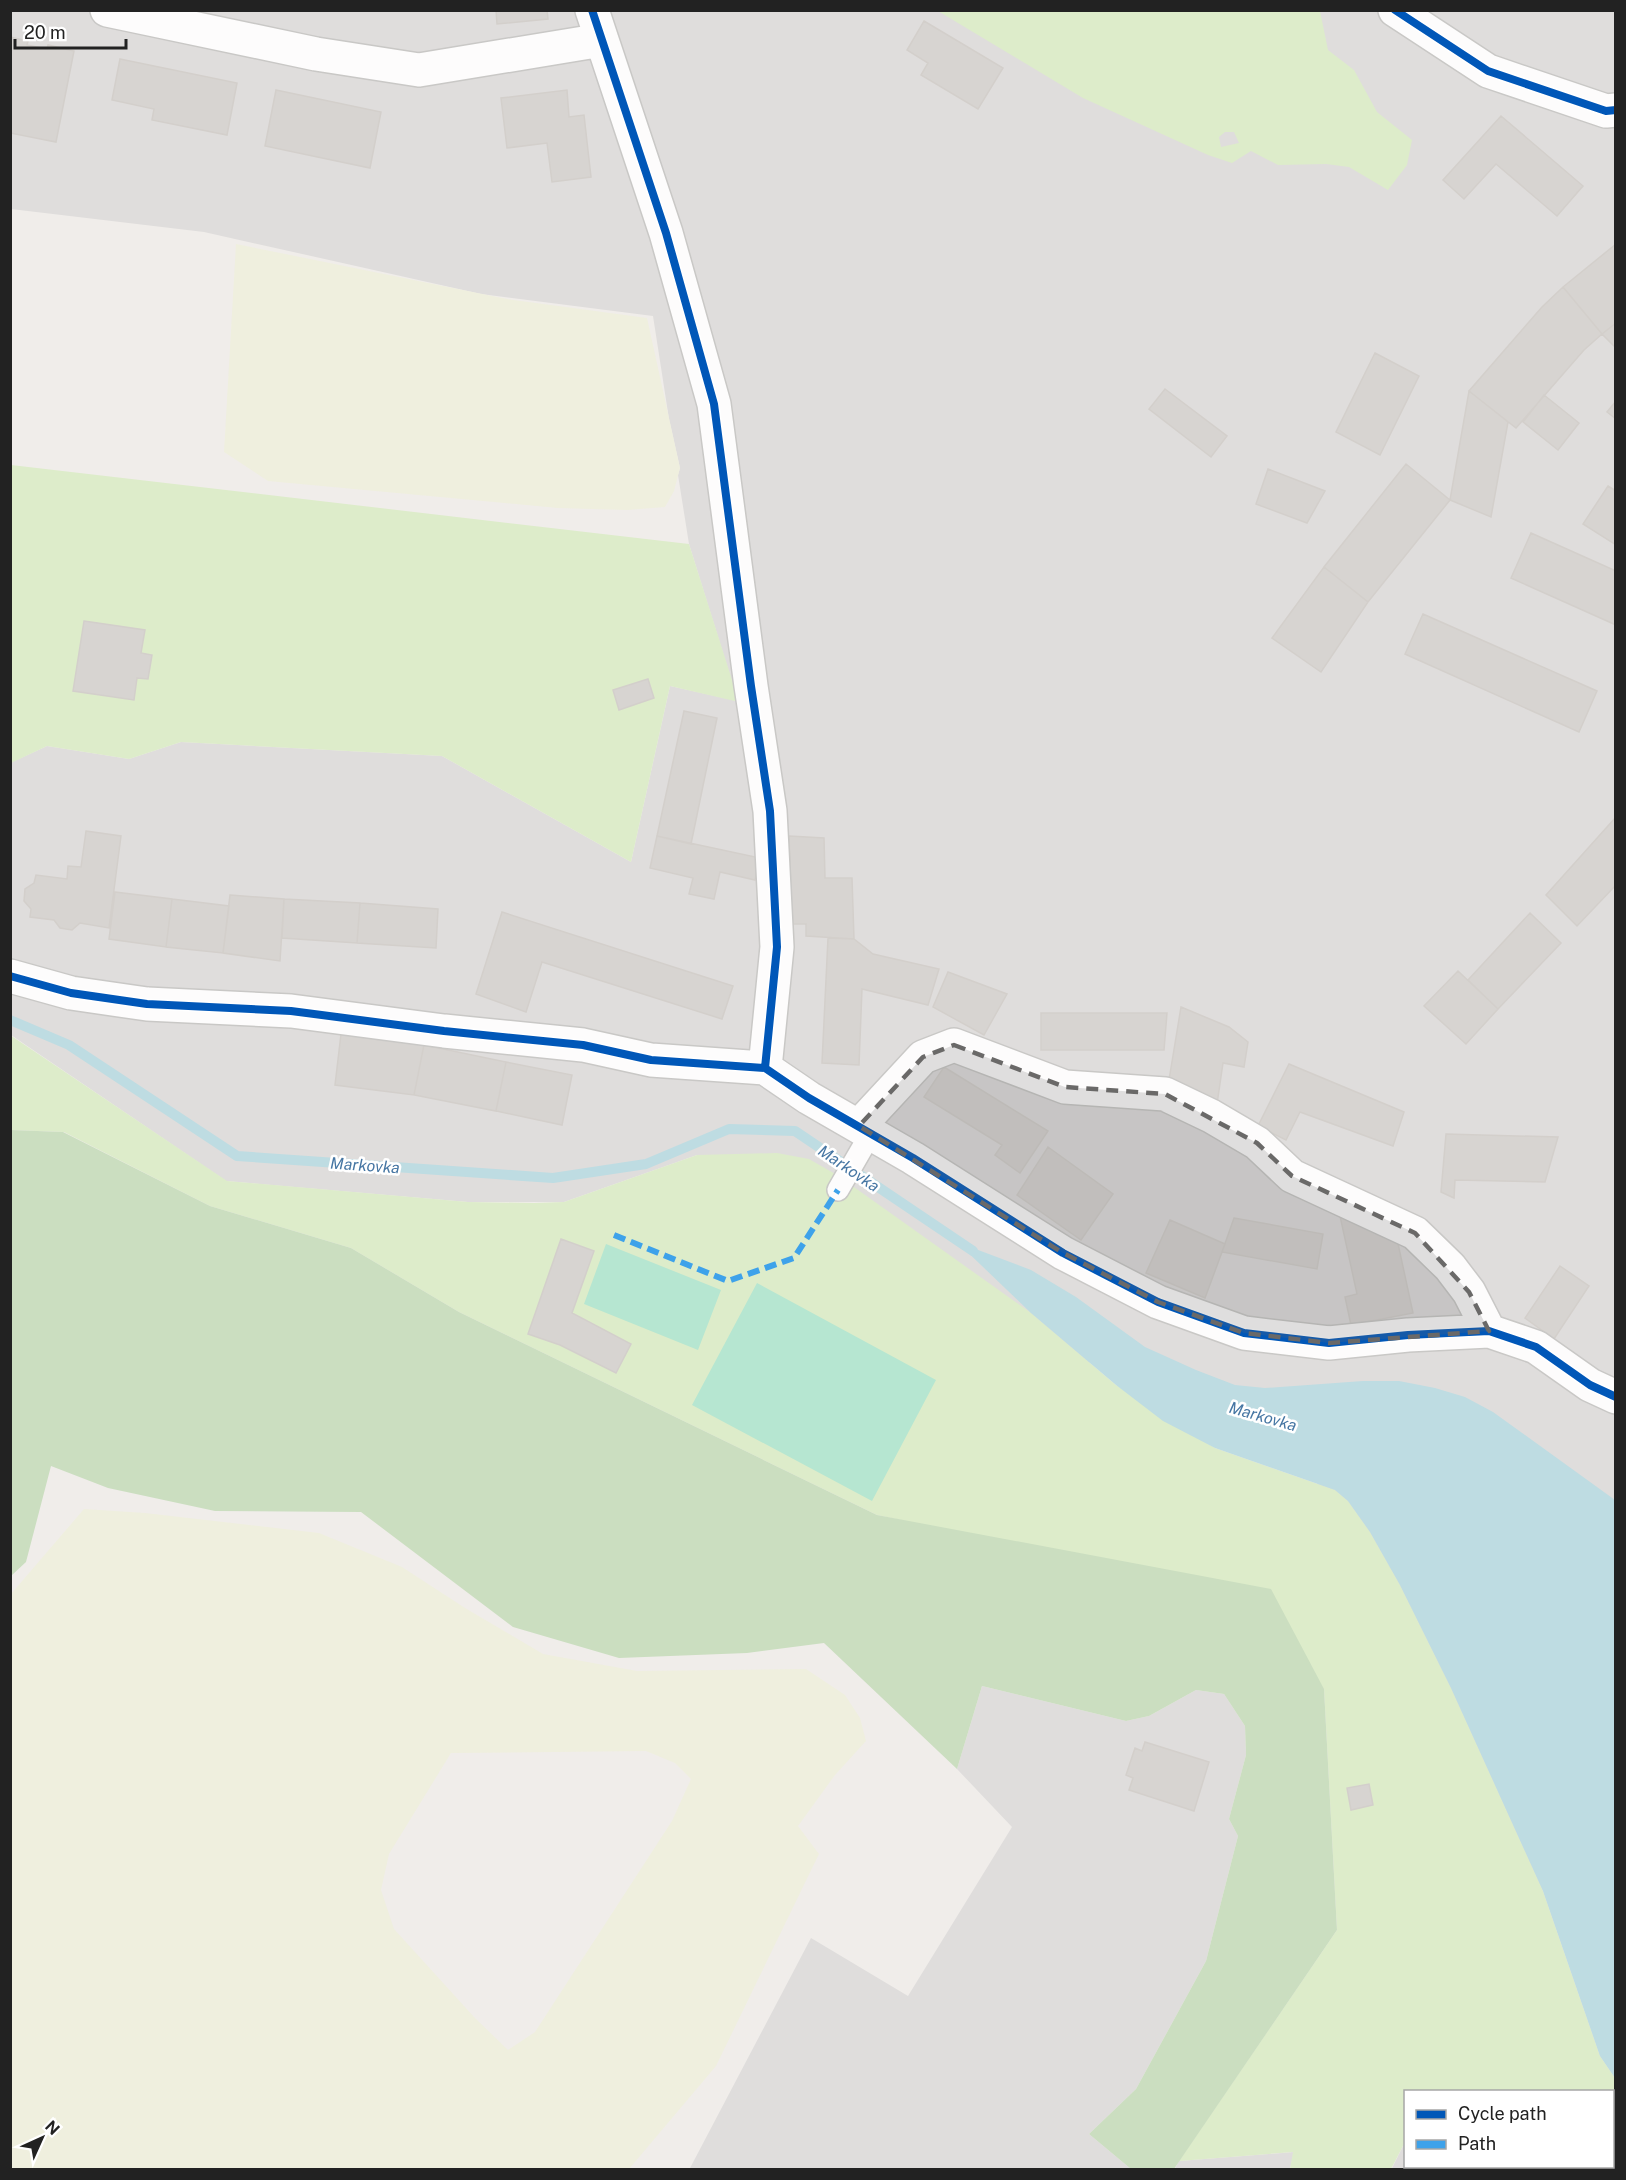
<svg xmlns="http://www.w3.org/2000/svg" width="1626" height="2180" viewBox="0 0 1626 2180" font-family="'Public Sans',sans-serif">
<rect width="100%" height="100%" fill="#f0edea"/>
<path fill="#dfdddc" d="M11 11H1615V2078L1600 2056 1543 1891 1317 1483 697 1155 564 1202H468L226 1181 11 1035 10 763 47 746 129 759 181 742 442 756 631 862 670 686 738 701 689 544 678 475 680 468 669 419 653 316 481 294 204 232 11 209Z
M982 1686 1126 1721 1149 1716 1196 1690 1224 1694 1245 1726 1246 1755 1229 1819 1238 1836 1206 1961 1136 2089 1089 2134 1131 2169 689 2170 811 1938 908 1996 1012 1827 957 1769Z
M1615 2093V2169L1391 2170 1405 2142 1406 2166H1612V2096Z
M1294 2152 1290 2169 1174 2170 1179 2161Z"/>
<path fill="#efefde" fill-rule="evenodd" d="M236 244 507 299 647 318 680 468 674 491 665 507 627 510 558 508 268 481 224 452Z
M84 1509 145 1513 319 1533 402 1567 465 1608 543 1654 637 1671 806 1669 845 1695 860 1718 866 1741 835 1775 798 1826 819 1854 716 2066 629 2169H11V1594ZM646 1751 675 1763 691 1779 672 1821 535 2032 508 2050 475 2018 394 1929 381 1890 389 1854 451 1753Z"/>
<path fill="#ddecca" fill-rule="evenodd" d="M938 11H1320L1328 50 1354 70 1377 112 1412 140 1407 165 1388 190 1349 167 1326 164 1278 165 1251 151 1232 163 1208 155 1083 98ZM1234 132 1239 143 1221 147 1219 137 1225 132Z
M11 465 689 544 739 702 670 686 631 862 442 756 181 742 129 759 47 746 11 763Z
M10 1035 227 1181 468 1202 534 1203 564 1202 697 1155 777 1153 809 1159 837 1175 1031 1313 1116 1385 1215 1448 1335 1490 1348 1501 1370 1532 1400 1585 1451 1688 1543 1891 1600 2056 1615 2078V2093L1613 2096 1612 2092H1406L1405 2142 1391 2169H1290L1293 2152 1179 2161 1337 1930 1324 1689 915 1523 877 1515 459 1312 351 1248 210 1206 64 1132 11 1130Z"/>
<path fill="#cbdec0" d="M11 1130 63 1132 210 1206 351 1248 459 1312 877 1515 1271 1589 1324 1689 1337 1930 1174 2169H1131L1089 2134 1136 2089 1206 1961 1238 1836 1229 1819 1246 1755 1245 1726 1224 1694 1196 1690 1149 1716 1126 1721 982 1686 957 1769 824 1643 747 1653 619 1658 513 1627 361 1512 215 1511 108 1488 51 1466 26 1562 11 1576Z"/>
<path fill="#b6e6d1" d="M606 1244 721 1290 698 1350 584 1304Z
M757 1283 936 1380 872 1501 692 1405Z"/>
<path fill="#bedce2" d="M957 1242 1031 1270 1076 1297 1145 1347 1196 1370 1235 1385 1265 1388 1363 1381H1399L1435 1388 1465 1397 1493 1412 1615 1500V2078L1600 2056 1543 1891 1451 1688 1400 1585 1370 1532 1348 1501 1335 1490 1215 1448 1163 1421 1116 1385 1031 1313Z"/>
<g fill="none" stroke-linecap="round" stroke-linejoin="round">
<path stroke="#bedce2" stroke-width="10" d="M10 1020 69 1045 237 1156 553 1178 646 1164 729 1129 795 1131 973 1251"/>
</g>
<path fill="#d7d4d1" stroke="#d3cfcb" stroke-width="1.5" d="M496 10H547L548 19 497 24Z
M924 21 1003 68 978 109 921 75 928 63 907 50Z
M10 37 28 41 27 45 47 49 48 45 74 51 56 142 10 133Z
M120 59 237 83 227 135 152 120 154 109 112 100Z
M276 90 381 112 370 168 265 146Z
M567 90 569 117 584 115 591 177 552 182 547 143 507 148 501 98Z
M1501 116 1583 186 1557 216 1496 164 1464 199 1443 180Z
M1616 244V323L1602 334 1563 287Z
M1563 287 1602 334 1584 350 1516 428 1469 391 1542 307Z
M1616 323V348L1602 334Z
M1375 353 1419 376 1380 455 1336 432Z
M1165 389 1227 436 1211 457 1149 409Z
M1469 391 1508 422 1491 517 1450 500Z
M1544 395 1579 423 1558 450 1523 422Z
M1616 401V419L1607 412Z
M1406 464 1450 500 1368 602 1324 567Z
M1268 469 1325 491 1307 523 1256 504Z
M1608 486 1616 491V545L1583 524Z
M1531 533 1616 571V625L1511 578Z
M1324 567 1368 602 1321 672 1272 638Z
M1423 614 1597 691 1579 732 1405 654Z
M84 621 145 630 141 653 152 655 148 679 137 678 134 700 73 691Z
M648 679 654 698 619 710 613 690Z
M684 711 717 718 691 844 657 836Z
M1616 817V885L1577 926 1546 895Z
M86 831 121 836 109 928 80 923 72 930 60 928 54 920 30 917 31 909 24 901 25 889 34 883 36 875 67 879 68 866 81 867Z
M657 836 760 858 755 880 720 872 714 899 689 894 693 878 650 868Z
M789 836 824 838 825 878H852L854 939 806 936V924H792Z
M115 892 172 899 166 947 109 939Z
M230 895 284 899 280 961 223 953Z
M172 899 229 906 223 953 166 947Z
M284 899 360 903 357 943 282 938Z
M360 903 438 909 436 948 357 943Z
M502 912 733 986 722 1019 542 962 526 1012 476 994Z
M1530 913 1561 943 1498 1009 1468 980Z
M828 938 854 939 873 954 939 969 928 1005 862 989 859 1065 822 1063Z
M1458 971 1498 1009 1466 1044 1424 1006Z
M948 972 1007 994 984 1035 933 1007Z
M1181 1007 1229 1027 1248 1042 1244 1067 1223 1063 1217 1104 1169 1080Z
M1041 1013H1167L1164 1050H1041Z
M341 1034 424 1045 414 1095 335 1085Z
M424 1045 506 1062 496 1111 414 1095Z
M506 1062 572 1075 562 1125 496 1111Z
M1289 1064 1404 1112 1393 1146 1300 1112 1286 1140 1258 1126Z
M944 1067 1048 1131 1020 1173 995 1155 1002 1145 924 1097Z
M1446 1134 1558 1137 1545 1182 1455 1180 1454 1198 1441 1192Z
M1048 1147 1113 1194 1081 1240 1017 1195Z
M1340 1216 1397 1239 1413 1313 1351 1325 1345 1297 1357 1294Z
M1234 1218 1323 1234 1317 1269 1222 1252Z
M1170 1220 1225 1244 1205 1298 1146 1273Z
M561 1239 594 1251 572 1313 631 1344 616 1373 560 1345 528 1334Z
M1560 1266 1589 1286 1554 1339 1525 1318Z
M1145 1742 1209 1762 1194 1811 1129 1790 1133 1778 1126 1775 1135 1748 1142 1751Z
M1369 1784 1373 1805 1351 1810 1347 1788Z
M1470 2166H1541V2168L1548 2170H1477L1470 2168Z"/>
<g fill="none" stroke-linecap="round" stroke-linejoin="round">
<g stroke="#c9c8c6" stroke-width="24">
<path id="service" d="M838 1190 871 1133"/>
</g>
<g stroke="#c9c8c6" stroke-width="36">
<path id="minor" d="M107 10 316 54 419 70 602 40
M592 10 666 233 714 404 751 686 770 811 777 947 765 1068
M10 976 71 993 147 1004 291 1011 444 1031 583 1045 651 1060 765 1068 809 1098 913 1158 1063 1253 1158 1302 1244 1333 1329 1343 1408 1335 1489 1331 1536 1347 1590 1385 1616 1397
M859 1126 923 1057 954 1045 1065 1087 1165 1094 1211 1116 1257 1143 1292 1176 1415 1233 1450 1267 1469 1292 1489 1331"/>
</g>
<g stroke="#c9c8c6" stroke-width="36">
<path id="tertiary" d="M1395 10 1488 71 1606 111 1616 110
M1612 2158 1616 2152"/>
</g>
<use href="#service" stroke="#fdfcfc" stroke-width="21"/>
<use href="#minor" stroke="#fdfcfc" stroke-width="33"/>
<use href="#tertiary" stroke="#fdfcfc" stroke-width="33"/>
<path stroke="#3ea2ea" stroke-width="6" stroke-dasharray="12 6" stroke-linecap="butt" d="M614 1235 728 1281 794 1258 838 1190"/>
<g stroke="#fff" stroke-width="11">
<path id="cycleway" d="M592 10 666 233 714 404 751 686 770 811 777 947 765 1068
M1395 10 1488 71 1606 111 1616 110
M10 976 71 993 147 1004 291 1011 444 1031 583 1045 651 1060 765 1068 809 1098 913 1158 1063 1253 1158 1302 1244 1333 1329 1343 1408 1335 1489 1331 1536 1347 1590 1385 1616 1397"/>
</g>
<use href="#cycleway" stroke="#0057b8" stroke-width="8"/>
</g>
<path fill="#6a6968" fill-opacity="0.2" stroke="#6a6968" stroke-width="4.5" stroke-dasharray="12 8" stroke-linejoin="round" d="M954 1045 1065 1087 1165 1094 1257 1143 1292 1176 1415 1233 1469 1292 1489 1331 1329 1343 1244 1333 1158 1302 1063 1253 859 1126 923 1057Z"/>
<g text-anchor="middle" stroke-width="5" stroke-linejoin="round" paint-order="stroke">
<g font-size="16" font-style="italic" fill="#4676a3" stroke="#fff">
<text transform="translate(365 1165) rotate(4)" y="6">Markovka</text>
<text transform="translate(849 1168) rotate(34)" y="6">Markovka</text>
<text transform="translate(1263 1416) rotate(16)" y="6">Markovka</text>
</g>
</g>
<rect width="1626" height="2180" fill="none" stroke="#222222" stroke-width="24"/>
<rect x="1404" y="2090" width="210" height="78" fill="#ffffff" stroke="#a7a7a7" stroke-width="1.5"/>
<rect x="1416" y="2110" width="30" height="9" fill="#0057b8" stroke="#a7a7a7" stroke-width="1.5"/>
<text x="1458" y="2120" font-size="18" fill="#222222">Cycle path</text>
<rect x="1416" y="2140" width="30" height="9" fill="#3ea2ea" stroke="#a7a7a7" stroke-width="1.5"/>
<text x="1458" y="2150" font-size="18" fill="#222222">Path</text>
<g transform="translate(42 2138) rotate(45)" stroke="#ffffff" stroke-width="4.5" paint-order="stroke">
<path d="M0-4.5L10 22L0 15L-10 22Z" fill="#222222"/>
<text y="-9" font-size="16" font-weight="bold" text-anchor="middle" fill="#222222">N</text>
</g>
<path d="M15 39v9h111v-9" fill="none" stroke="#222222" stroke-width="3"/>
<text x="24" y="39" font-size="18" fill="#222222" stroke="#ffffff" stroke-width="4.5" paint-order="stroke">20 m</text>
</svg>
